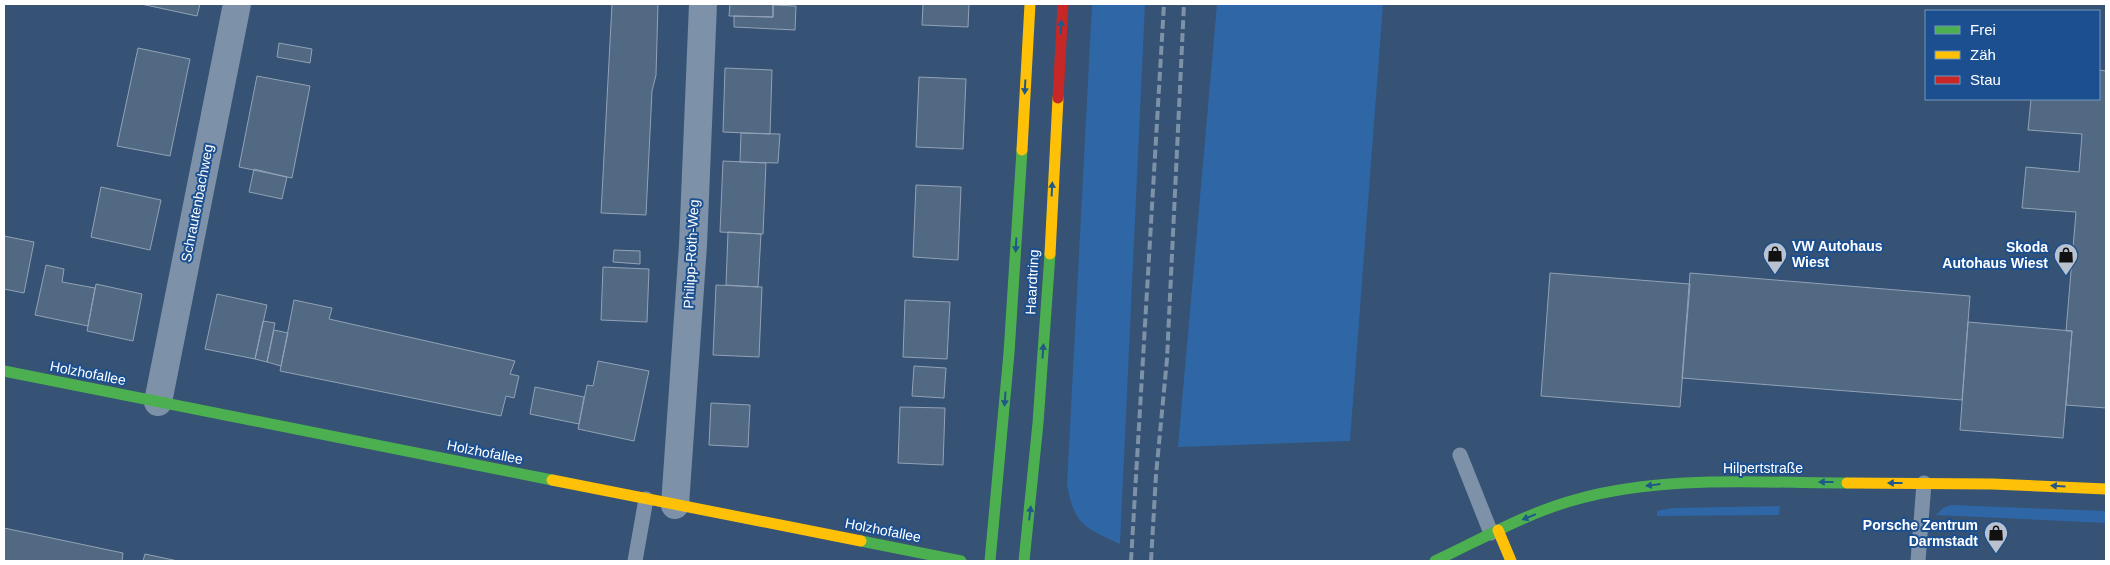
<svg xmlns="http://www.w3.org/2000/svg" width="2110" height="565" viewBox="0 0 2110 565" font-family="Helvetica,sans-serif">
<rect width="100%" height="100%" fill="#365274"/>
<path fill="#2f66a5" d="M1092 4H1145L1120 544C1083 527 1075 525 1067 485Z
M1217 4H1383L1350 441 1178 447Z
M1951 505 2106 511V523L1936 515 1943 508Z
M1780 506 1779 515 1657 516V511L1671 508Z"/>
<path fill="#526984" stroke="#92a2b6" d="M141 4H200L197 16Z
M612 4H658L656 75 652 91 646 215 601 213Z
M730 4H773V17L729 16Z
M923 4H969L968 27 922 25Z
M773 5 796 6 795 30 734 27V16L773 17Z
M279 43 312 49 310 63 277 57Z
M138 48 190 59 170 156 117 146Z
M725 68 772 70 770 134 723 132Z
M2099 70 2106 71V408L2066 405 2072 331H2066L2076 212 2022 208 2026 167 2079 172 2082 134 2028 130 2031 99H2099Z
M257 76 310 86 292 178 239 167Z
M919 77 966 79 963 149 916 147Z
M741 133 780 134 778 163 740 162Z
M723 161 766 163 763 234 720 232Z
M254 169 287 177 282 199 249 192Z
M916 185 961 187 958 260 913 257Z
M101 187 161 200 150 250 91 237Z
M728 232 761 234 758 287 726 285Z
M4 236 34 242 24 293 4 289Z
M614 250 640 251V264L613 262Z
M46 265 64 269 62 282 95 288 88 326 35 315Z
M603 267 649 269 647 322 601 320Z
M1550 273 1690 284 1680 407 1541 396Z
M1690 273 1970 296 1962 400 1682 378Z
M96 284 142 294 133 341 87 331Z
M716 285 762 287 759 357 713 355Z
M217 294 267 305 255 359 205 349Z
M294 300 332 308 329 319 515 361 510 374 519 376 514 398 506 396 501 416 280 371Z
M905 300 950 302 947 359 903 357Z
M263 321 275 323 267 362 255 359Z
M1968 322 2072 331 2063 438 1960 430Z
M274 330 288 333 281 366 267 362Z
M598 361 649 371 634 441 578 429 587 385 593 386Z
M914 366 946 368 944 398 912 396Z
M535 387 584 397 579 424 530 414Z
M711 403 750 405 748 447 709 445Z
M900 407 945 408 943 465 898 463Z
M4 528 123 553 122 561H4Z
M145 554 178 561H143Z"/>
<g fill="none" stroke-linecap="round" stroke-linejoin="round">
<path stroke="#7d92a8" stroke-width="15" d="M1460 455 1491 533
M635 561 646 499
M1918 561 1924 483"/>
<path stroke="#7d92a8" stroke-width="28" d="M158 402 237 4
M675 505 693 245 703 4"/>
<path stroke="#4caf50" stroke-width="11" d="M4 371 552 480
M861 541 961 561
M990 561 1009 353 1022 150
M1024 561 1038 423 1050 254
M1435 561C1482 539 1528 512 1578 499 1665 475 1758 483 1847 483"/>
<path stroke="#ffc107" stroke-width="11" d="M1022 150 1030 4
M1050 254 1058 98
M552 480 861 541
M1847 483 1992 484 2106 489
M1498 530 1511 561"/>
<path stroke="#c62828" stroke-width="11" d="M1058 98 1063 4"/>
<path stroke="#7e92a7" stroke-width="4" stroke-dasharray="9 4" stroke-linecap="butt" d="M1131 561 1164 4
M1151 561 1156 475 1167 359 1184 4"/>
</g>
<defs><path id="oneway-solid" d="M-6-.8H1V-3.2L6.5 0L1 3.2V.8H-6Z" transform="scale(1.25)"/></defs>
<g fill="#205989">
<use href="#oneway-solid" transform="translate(1061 27) rotate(-87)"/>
<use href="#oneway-solid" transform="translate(1025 87) rotate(93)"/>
<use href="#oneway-solid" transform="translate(1052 189) rotate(-87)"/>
<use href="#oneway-solid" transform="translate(1016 245) rotate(93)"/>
<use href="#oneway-solid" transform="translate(1043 351) rotate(-86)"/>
<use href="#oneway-solid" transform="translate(1005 399) rotate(94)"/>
<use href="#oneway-solid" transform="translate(1826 482) rotate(180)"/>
<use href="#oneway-solid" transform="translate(1895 483) rotate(180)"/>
<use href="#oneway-solid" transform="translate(1653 485) rotate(173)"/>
<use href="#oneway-solid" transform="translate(2058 486) rotate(-176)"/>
<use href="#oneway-solid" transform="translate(1030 513) rotate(-83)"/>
<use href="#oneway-solid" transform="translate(1529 517) rotate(158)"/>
</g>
<defs>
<g id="shop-pin" transform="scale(1.25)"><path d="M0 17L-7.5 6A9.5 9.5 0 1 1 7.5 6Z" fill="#b9c2ce" stroke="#1b4f8f"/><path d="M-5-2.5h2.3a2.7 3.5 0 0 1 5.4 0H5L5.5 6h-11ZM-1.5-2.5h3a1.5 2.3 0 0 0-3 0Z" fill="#111"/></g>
</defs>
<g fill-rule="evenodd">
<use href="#shop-pin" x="1775" y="254"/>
<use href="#shop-pin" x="2066" y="255"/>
<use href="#shop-pin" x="1996" y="533"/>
</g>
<g text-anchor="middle" stroke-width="4" stroke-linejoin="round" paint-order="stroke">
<g font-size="14" fill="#fff" stroke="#1b4f8f">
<text transform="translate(197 203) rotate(-79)" y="5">Schrautenbachweg</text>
<text transform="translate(691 254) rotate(-87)" y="5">Philipp-Röth-Weg</text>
<text transform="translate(1032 282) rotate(-87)" y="5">Haardtring</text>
<text transform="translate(88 373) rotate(11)" y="5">Holzhofallee</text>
<text transform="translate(485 452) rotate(11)" y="5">Holzhofallee</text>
<text x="1763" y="473">Hilpertstraße</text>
<text transform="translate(883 530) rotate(11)" y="5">Holzhofallee</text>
</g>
<g font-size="14" font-weight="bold" fill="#fff" stroke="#1b4f8f" text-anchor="end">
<text x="1792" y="251" text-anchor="start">VW Autohaus<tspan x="1792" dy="16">Wiest</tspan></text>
<text x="2048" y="252">Skoda<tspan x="2048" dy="16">Autohaus Wiest</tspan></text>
<text x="1978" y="530">Porsche Zentrum<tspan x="1978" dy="16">Darmstadt</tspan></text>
</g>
</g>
<rect width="2110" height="565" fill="none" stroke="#ffffff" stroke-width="10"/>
<rect x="1925" y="10" width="175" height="90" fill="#1b4f8f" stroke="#7695bc"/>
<rect x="1935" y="26" width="25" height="8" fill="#4caf50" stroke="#7695bc"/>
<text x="1970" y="35" font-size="15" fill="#ffffff">Frei</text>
<rect x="1935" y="51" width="25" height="8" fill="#ffc107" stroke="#7695bc"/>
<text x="1970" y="60" font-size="15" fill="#ffffff">Zäh</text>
<rect x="1935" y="76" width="25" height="8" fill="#c62828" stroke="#7695bc"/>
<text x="1970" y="85" font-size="15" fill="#ffffff">Stau</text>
</svg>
